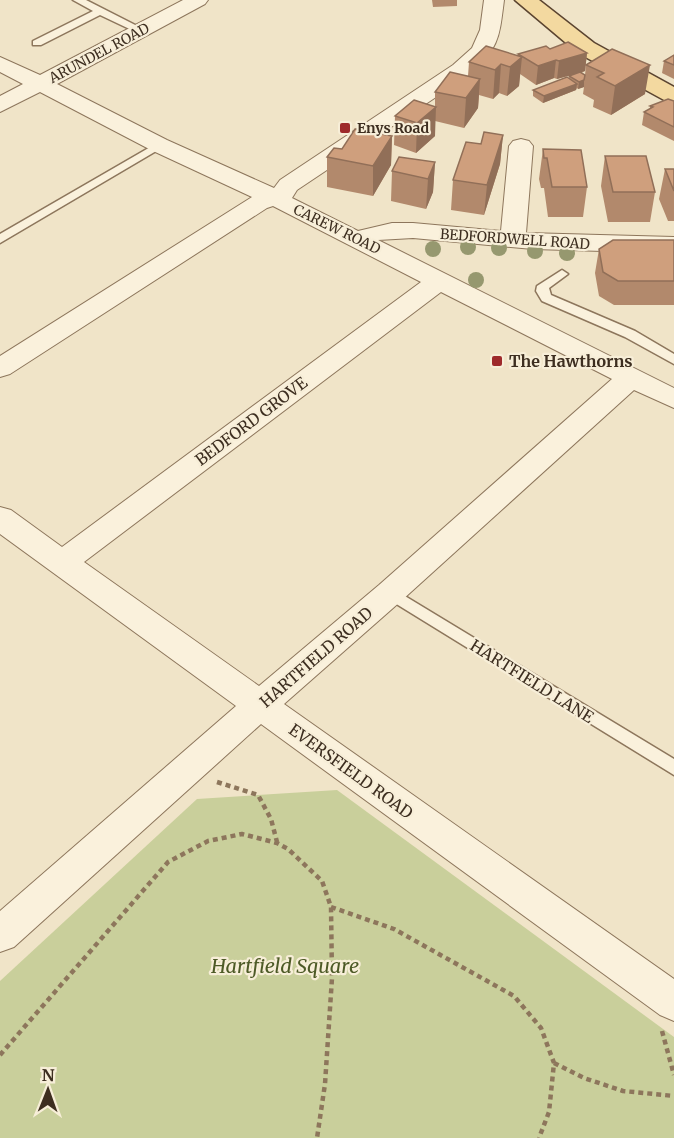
<svg xmlns="http://www.w3.org/2000/svg" width="674" height="1138" viewBox="0 0 674 1138" font-family="Merriweather,serif">
<rect width="100%" height="100%" fill="#f0e4c8"/>
<path fill="#c9cf9b" d="M337 790 674 1037V1138H0V981L197 799Z"/>
<g fill="none" stroke-linecap="round" stroke-linejoin="round">
<g stroke="#8d765c" stroke-width="3">
<path id="lane" d="M73 0H86L147 31 138 33 100 15 41 45H33V41L93 11Z
M159 142 165 145 163 147 0 243V234Z
M562 270 568 274 549 288 551 295 635 331 674 354V364L625 337 542 301 536 291 537 286Z
M390 587 674 759V775L385 597 382 593 385 589Z"/>
</g>
<g stroke="#8d765c" stroke-width="2">
<path id="street" d="M183 0H208L205 4 57 84 167 140 274 188 280 180 453 65 472 48 480 30 484 0H504C499 40 499 47 469 75L297 190 292 198 358 231 392 223H413L501 231 509 146 513 141 521 139 529 141 533 146 526 233 674 237V253L533 249 413 238 378 240 674 388V408L634 390 401 601 284 704 674 979V1021L660 1015 261 724 14 947 0 952V911L236 706 0 534V507L11 510 62 547 421 282 273 206 267 208 10 374 0 377V356L252 197 151 150 40 92 0 112V96L23 84 0 72V57L40 75ZM441 292 612 379 379 585 259 686 84 562Z"/>
</g>
<g stroke="#5b4430" stroke-width="3">
<path id="primary" d="M515 0H539L594 43 674 87V103L666 101 578 53Z"/>
</g>
<path stroke="#8d765c" stroke-width="4.5" stroke-dasharray="5 4" stroke-linecap="butt" d="M217 782 258 795 271 819 277 842
M331 907 394 929 514 996 541 1028 554 1063 549 1112 539 1138
M662 1031 674 1075
M0 1055 168 862 208 841 242 834 277 843 288 849 322 881 331 907 332 978 325 1084 317 1138
M554 1063 584 1078 623 1091 674 1096"/>
<use href="#lane" fill="#faf1dc" fill-rule="evenodd"/>
<use href="#street" fill="#faf1dc" fill-rule="evenodd"/>
<use href="#primary" fill="#f3d9a0" fill-rule="evenodd"/>
</g>
<g fill="#96986f">
<circle cx="468" cy="247" r="8"/>
<circle cx="499" cy="248" r="8"/>
<circle cx="433" cy="249" r="8"/>
<circle cx="535" cy="251" r="8"/>
<circle cx="567" cy="253" r="8"/>
<circle cx="476" cy="280" r="8"/>
</g>
<path fill="#b2896c" d="M432 0H457V6L433 7Z
M550 49 587 53 585 71 581 73 585 75 586 65 612 49 645 94 611 115 593 107 594 100 583 94 584 87 578 89 577 88 576 90 543 103 533 96V90L569 79V76L575 74 557 79 554 78 536 85 520 74 519 86 507 96 499 93 493 99 479 95 478 108 464 128 435 121V136L416 153 394 145 395 116 435 107V92L468 76 469 62 518 56V54Z
M674 55V79L662 73 664 61Z
M674 101V141L642 125 644 112 650 109V106Z
M503 135 500 164 484 215 451 210 453 180 481 144Z
M392 136 391 165 373 196 327 187V157L342 149Z
M543 149 587 187 583 217H548L544 188H541L539 179Z
M605 156 655 192 650 222H608L601 186Z
M435 162 433 192 426 209 391 201 392 171Z
M665 169H674V221H668L659 199Z
M674 240V305H614L599 296 595 273 599 249Z"/>
<path fill="#916f58" d="M587 53 585 71 557 79 559 61Z
M522 57 519 86 507 96 510 67Z
M556 60 554 78 536 85 538 66Z
M501 64 499 93 493 99 495 70Z
M650 65 645 94 611 115 615 86Z
M480 79 478 108 464 128 466 98Z
M584 80V87L578 89 579 82Z
M577 84 576 90 543 103 544 96Z
M436 107 435 136 416 153 417 123Z
M503 135 500 164 484 215 487 185Z
M392 136 391 165 373 196V166Z
M435 162 433 192 426 209 428 179Z"/>
<path fill="#cf9f7d" stroke="#916f58" stroke-width="1.5" d="M568 42 587 53 559 61 556 60 538 66 518 54 546 46 550 49Z
M486 46 522 57 510 67 501 64 495 70 469 62Z
M612 49 650 65 615 86 597 77 604 73 586 65Z
M674 55V65L664 61Z
M450 72 480 79 466 98 435 92Z
M580 72 585 75 584 80 579 82 569 76Z
M567 77 577 84 544 96 533 90Z
M668 99 674 101V127L644 112 653 107 650 106Z
M414 100 436 107 417 123 395 116Z
M355 129 392 136 373 166 327 157 334 148 342 149Z
M484 132 503 135 487 185 453 180 466 142 481 144Z
M543 149 581 150 587 187H552L547 158H544Z
M605 156H646L655 192H613Z
M399 157 435 162 428 179 392 171Z
M665 169H674V191Z
M613 240H674V281H618L603 272 599 249Z"/>
<g fill="#9e2a2b" stroke="#f7eed8" stroke-width="2">
<rect x="339" y="122" width="12" height="12" rx="3"/>
<rect x="491" y="355" width="12" height="12" rx="3"/>
</g>
<g text-anchor="middle" stroke-width="4.5" stroke-linejoin="round" paint-order="stroke">
<g font-size="14" fill="#3d2e20" stroke="#f7eed8">
<text transform="translate(99 53) rotate(-28)" y="5">ARUNDEL ROAD</text>
<text transform="translate(337 229) rotate(26)" y="5">CAREW ROAD</text>
<text transform="translate(515 239) rotate(4)" y="5">BEDFORDWELL ROAD</text>
</g>
<g font-size="14" font-weight="bold" fill="#3d2e20" stroke="#f7eed8" text-anchor="start">
<text x="357" y="133">Enys Road</text>
</g>
<g font-size="16" font-weight="bold" fill="#3d2e20" stroke="#f7eed8" text-anchor="start">
<text x="509" y="367">The Hawthorns</text>
</g>
<g font-size="16" fill="#3d2e20" stroke="#f7eed8">
<text transform="translate(251 421) rotate(-37)" y="6">BEDFORD GROVE</text>
<text transform="translate(316 657) rotate(-41)" y="6">HARTFIELD ROAD</text>
<text transform="translate(532 681) rotate(32)" y="6">HARTFIELD LANE</text>
<text transform="translate(351 771) rotate(36)" y="6">EVERSFIELD ROAD</text>
</g>
<g font-size="20" font-style="italic" fill="#4d5a26" stroke="#f7eed8">
<text x="285" y="973">Hartfield Square</text>
</g>
</g>
<g transform="translate(48 1090) rotate(1)" stroke="#f7eed8" stroke-width="4.5" paint-order="stroke">
<path d="M0-4.5L10 22L0 15L-10 22Z" fill="#3d2e20"/>
<text y="-9" font-size="16" font-weight="bold" text-anchor="middle" fill="#3d2e20">N</text>
</g>
</svg>
